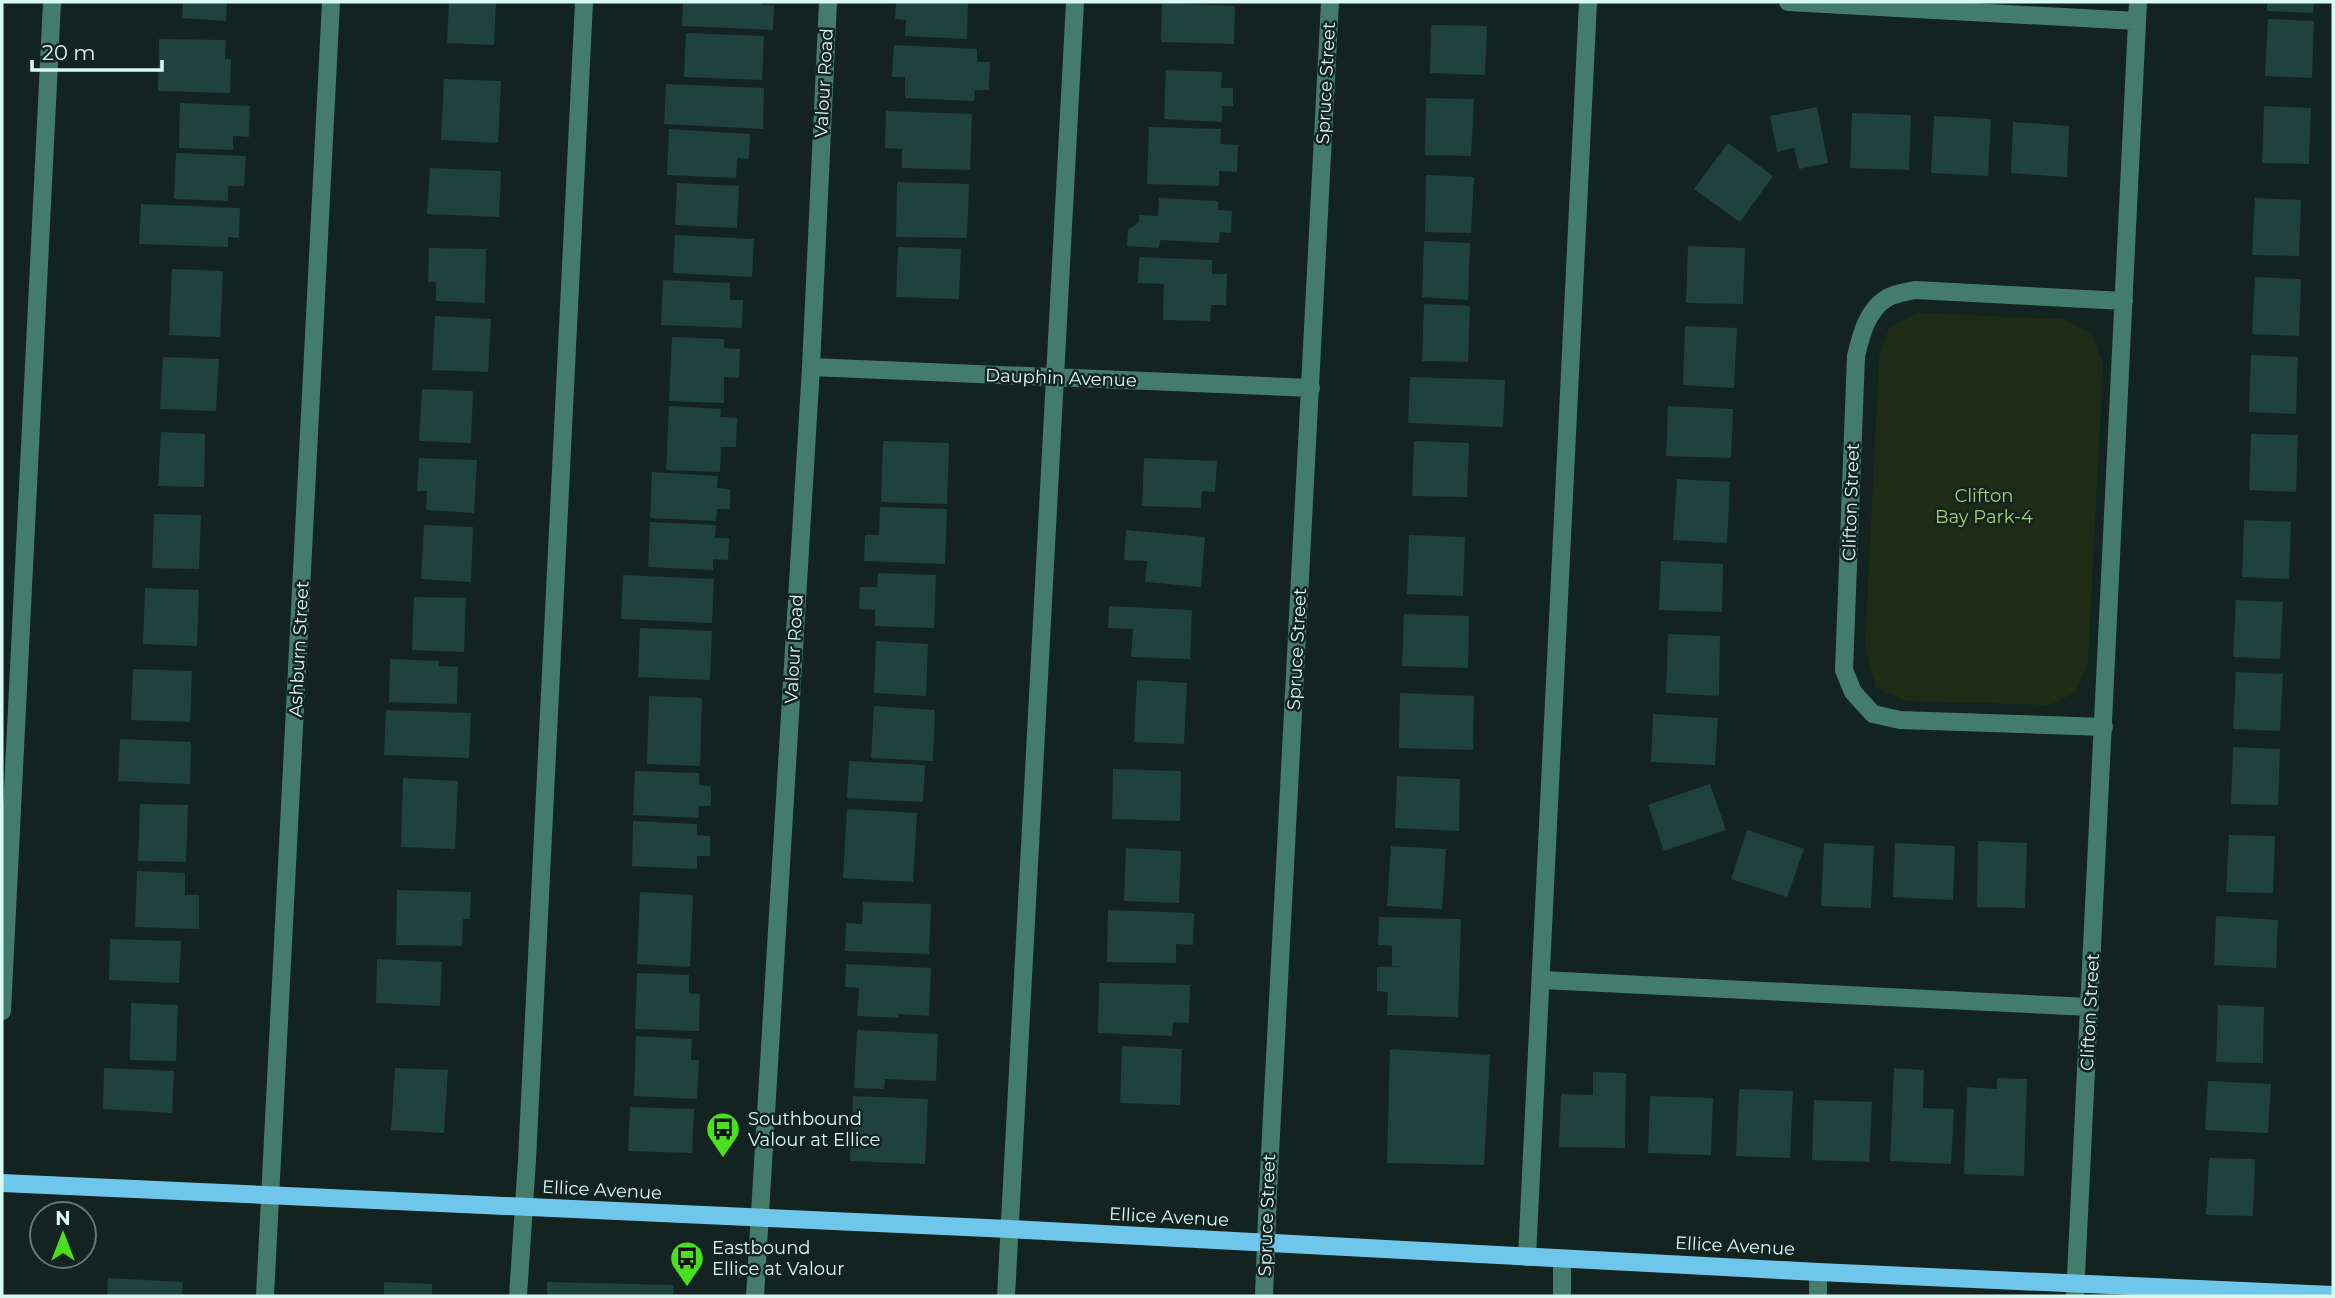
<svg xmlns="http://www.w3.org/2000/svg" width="2335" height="1298" viewBox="0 0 2335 1298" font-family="Montserrat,sans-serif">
<rect width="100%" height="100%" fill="#122320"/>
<path fill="#1e2c16" d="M1917 313 2064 319 2091 334 2103 364 2088 662 2076 692 2050 705 1907 701 1876 688 1865 648 1879 357 1889 328Z"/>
<path fill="#20423d" d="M183 2H227L226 21 182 18Z
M449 2H496L494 45 447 43Z
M683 2H761V5H774L773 30 682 26Z
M896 2H968L967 39 905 36 906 20 895 19Z
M2267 2H2314L2313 13 2267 11Z
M1162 3 1235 6 1234 44 1161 42Z
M2268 19 2314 21 2312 78 2265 76Z
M1431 25 1487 26 1485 75 1430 73Z
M686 33 764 36 762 80 684 77Z
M159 39 226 40 225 59H231L230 93 158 91Z
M894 45 977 49V62H990L989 90H975L974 101 905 98V77H892Z
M1166 70 1222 72 1221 88H1233V106H1222V122L1164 119Z
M444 79 501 81 498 143 441 140Z
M666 84 764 88 763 129 664 124Z
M1426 98 1474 99 1471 156 1425 155Z
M180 103 250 106 249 137 233 136V150L179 148Z
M2264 106 2311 108 2309 164 2262 163Z
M1817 107 1828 163 1799 169 1794 148 1777 152 1770 116Z
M886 111 972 114 970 170 902 168V149L885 148Z
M1852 113 1911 115 1909 170 1850 168Z
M1934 116 1991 119 1988 176 1931 173Z
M2013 122 2069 126 2067 177 2011 173Z
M1149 127 1221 129 1220 144 1238 145 1237 172 1219 171V186L1147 184Z
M669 129 750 134 749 159 737 158 736 178 667 175Z
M1728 143 1773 176 1740 222 1694 189Z
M176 153 246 156 244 186H228V201L174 199Z
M430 168 501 171 499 217 427 214Z
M1426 175 1474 177 1471 233 1425 232Z
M897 182 969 184 967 238 896 237Z
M677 183 739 186 737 228 675 225Z
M1159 198 1218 201V210L1232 211 1231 233 1220 232 1219 243 1160 240 1159 248 1127 246 1128 230 1139 222V215L1158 216Z
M2255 198 2301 200 2299 256 2252 255Z
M141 204 240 208 239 238 228 237V247L139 244Z
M675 235 754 239 752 277 673 273Z
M1424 241 1470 243 1468 300 1422 297Z
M1688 246 1745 248 1743 304 1686 303Z
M898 247 961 249 959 299 896 297Z
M429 248 486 249 485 303 436 301V282H428Z
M1139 257 1212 260V274H1227L1226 305H1211L1210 321 1163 320 1164 284 1138 283Z
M172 269 223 271 220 337 169 335Z
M2255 277 2301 279 2299 336 2252 334Z
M663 280 730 283V300H743L742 328 661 325Z
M1424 304 1470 306 1468 362 1422 361Z
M435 316 491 319 488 372 432 370Z
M1685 326 1737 328 1734 388 1683 385Z
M672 337 724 339V348L740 349 739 378 724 377V403L669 401Z
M2251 355 2298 357 2296 414 2249 412Z
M163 357 219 359 216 411 160 409Z
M1410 377 1505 380 1503 427 1408 423Z
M422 389 473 391 471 443 419 441Z
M669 406 721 409 720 417 737 418 736 447H721L720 472 666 470Z
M1668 406 1733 409 1731 458 1666 456Z
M161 432 205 434 204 487 158 486Z
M2251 434 2298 435 2296 492 2249 490Z
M883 441 949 443 947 504 881 502Z
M1414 441 1469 443 1467 497 1412 496Z
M419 458 477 460 474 513 426 510 427 491H417Z
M1144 458 1217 461 1215 492 1202 491 1201 508 1142 506Z
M652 472 718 476 717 488 730 489V509H717L716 521 650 518Z
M1677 479 1730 482 1727 543 1673 540Z
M880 507 947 509 945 564 864 561 865 535H879Z
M154 514 201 515 199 569 152 568Z
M2244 520 2291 522 2289 579 2242 577Z
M650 522 716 525 715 538H729L728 560 713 559V570L648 567Z
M424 525 473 527 471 582 421 579Z
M1126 530 1205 537 1201 587 1145 582 1147 561 1124 560Z
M1409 535 1465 537 1463 596 1407 594Z
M1661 561 1723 564 1722 612 1659 610Z
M878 573 936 575 934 628 875 626V610L859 609 860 587H877Z
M623 575 714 579 712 623 621 619Z
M145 588 199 590 197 646 143 644Z
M414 597 466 598 464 652 412 650Z
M2236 600 2283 602 2280 659 2233 657Z
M1109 606 1192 610 1190 659 1131 657 1133 629 1108 628Z
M1404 614 1469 616 1468 668 1402 666Z
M640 628 712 631 710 680 638 677Z
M1668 634 1720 636 1719 696 1666 693Z
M876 641 928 644 926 696 874 693Z
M390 659 439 661V666L458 667 457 704 389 702Z
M133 669 192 671 190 722 131 720Z
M2236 672 2283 674 2280 731 2233 729Z
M1137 680 1187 683 1184 744 1134 742Z
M1400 693 1474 696 1473 750 1399 748Z
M649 696 702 698 700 766 647 764Z
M874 706 935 710 933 761 871 758Z
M386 710 471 713 469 758 384 755Z
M1653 714 1718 718 1715 765 1651 762Z
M120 739 191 742 190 784 118 781Z
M2233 747 2280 749 2278 805 2231 804Z
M849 761 925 765 923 802 847 798Z
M1113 769 1181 771 1180 821 1112 819Z
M635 771 699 773V785L711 786V806H699L698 818 633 815Z
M1397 776 1460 779 1459 831 1395 828Z
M403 778 458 781 455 849 401 847Z
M1710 784 1726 830 1664 851 1648 805Z
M140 804 188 805 186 862 138 861Z
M847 809 917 813 913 882 843 878Z
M633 821 697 824V835L710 836V856H697V869L632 866Z
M1747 830 1804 849 1787 897 1731 879Z
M2229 835 2275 836 2273 893 2226 892Z
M1978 841 2027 843 2025 908 1977 907Z
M1824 843 1874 846 1871 908 1821 906Z
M1895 843 1955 846 1953 900 1893 897Z
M1391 846 1446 849 1442 909 1387 906Z
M1126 848 1181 851 1179 903 1124 901Z
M137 871 185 873V895H199V929L135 927Z
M397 890 471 892 470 919H463L462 946 396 945Z
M640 892 693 895 690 967 637 964Z
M863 902 931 904 929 954 845 951 846 923 862 924Z
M1108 910 1194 913 1193 945 1176 944V963L1107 962Z
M2216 916 2278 920 2276 968 2214 965Z
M1379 917 1461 919 1458 1017 1387 1015 1388 992 1377 991V967L1408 966H1392V946L1378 945Z
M110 939 181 941 179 983 109 980Z
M377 959 442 962 440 1006 376 1003Z
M846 964 931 968 929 1016 899 1014V1018L857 1016 859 988 845 987Z
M637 973 689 975V993L700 994 699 1031 635 1029Z
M1099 983 1190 985 1189 1023 1173 1022 1172 1036 1098 1033Z
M131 1003 178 1005 176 1061 130 1060Z
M2218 1005 2264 1007 2263 1063 2216 1062Z
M857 1030 938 1034 936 1081 885 1079 884 1089 854 1088Z
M636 1036 692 1039 691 1060H699L697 1099 634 1096Z
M1122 1046 1182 1049 1180 1105 1120 1103Z
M1390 1049 1490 1055 1484 1165 1387 1163Z
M104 1068 174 1071 172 1113 103 1109Z
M395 1068 448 1070 444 1133 391 1130Z
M1894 1068 1924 1070 1923 1108 1954 1109 1951 1164 1890 1161Z
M1593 1072 1626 1073 1625 1148 1559 1147 1561 1094 1593 1095Z
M1997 1078 2027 1079 2024 1176 1964 1174 1967 1087 1997 1089Z
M2208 1081 2271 1084 2268 1133 2205 1130Z
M1739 1089 1793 1091 1790 1158 1736 1156Z
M853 1096 928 1099 925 1164 850 1161Z
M1650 1096 1713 1098 1711 1155 1648 1153Z
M1814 1100 1872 1102 1869 1162 1812 1160Z
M630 1107 694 1109 692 1153 628 1151Z
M2209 1158 2255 1159 2253 1216 2206 1215Z
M108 1278 183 1282 182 1296H107Z
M384 1282 432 1284V1296H384Z
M547 1282 674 1285 673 1296H547Z"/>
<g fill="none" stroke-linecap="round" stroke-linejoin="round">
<path stroke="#437c6b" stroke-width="18" d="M1788 2 2137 21
M811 367 1311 388
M2104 727 1900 720 1873 714 1853 692 1844 670 1856 356C1861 335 1867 310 1887 298 1895 293 1906 292 1915 290L2124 301
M1542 980 2090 1007
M2 1011 52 2
M1527 1257 1588 2
M1818 1272V1296
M265 1296 331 2
M518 1296 527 1160 584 2
M755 1296 811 367 828 2
M1006 1296 1075 2
M1264 1296 1268 1192 1330 2
M1562 1296V1259
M2075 1296 2138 2"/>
<path stroke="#6ec6eb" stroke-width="18" d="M2 1183 1009 1229 1818 1272 2333 1295"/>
</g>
<defs>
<g id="bus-pin" transform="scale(1.75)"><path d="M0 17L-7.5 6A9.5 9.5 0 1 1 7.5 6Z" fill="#4be01e" stroke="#122320"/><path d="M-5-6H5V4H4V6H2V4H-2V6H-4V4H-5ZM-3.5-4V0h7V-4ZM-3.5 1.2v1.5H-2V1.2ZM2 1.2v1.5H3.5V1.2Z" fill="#111"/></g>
</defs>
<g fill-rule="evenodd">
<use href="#bus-pin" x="723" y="1129"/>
<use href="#bus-pin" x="687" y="1258"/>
</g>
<g text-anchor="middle" stroke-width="5" stroke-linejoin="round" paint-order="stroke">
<g font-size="18" fill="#d9faf3" stroke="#122320">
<text transform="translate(824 83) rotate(-87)" y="6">Valour Road</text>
<text transform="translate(1326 83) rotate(-87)" y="6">Spruce Street</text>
<text transform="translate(1061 378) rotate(2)" y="6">Dauphin Avenue</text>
<text transform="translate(1851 502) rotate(-88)" y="6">Clifton Street</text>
<text transform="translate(299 649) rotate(-87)" y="6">Ashburn Street</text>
<text transform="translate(794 649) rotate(-87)" y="6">Valour Road</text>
<text transform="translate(1297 649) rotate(-87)" y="6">Spruce Street</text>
<text transform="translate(2090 1012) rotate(-87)" y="6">Clifton Street</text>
<text transform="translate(602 1190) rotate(3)" y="6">Ellice Avenue</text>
<text transform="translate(1267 1215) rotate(-88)" y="6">Spruce Street</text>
<text transform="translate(1169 1217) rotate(3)" y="6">Ellice Avenue</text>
<text transform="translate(1735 1246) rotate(3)" y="6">Ellice Avenue</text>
</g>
<g font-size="18" fill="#a7d16e" stroke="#122320">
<text x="1984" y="502">Clifton<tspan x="1984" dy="21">Bay Park-4</tspan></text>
</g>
<g font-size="18" fill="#d9faf3" stroke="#122320" text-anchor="start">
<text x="748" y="1125">Southbound<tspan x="748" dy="21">Valour at Ellice</tspan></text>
<text x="712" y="1254">Eastbound<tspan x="712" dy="21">Ellice at Valour</tspan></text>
</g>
</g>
<rect width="2335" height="1298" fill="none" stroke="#d9faf3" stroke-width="7"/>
<g transform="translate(63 1235)"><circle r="33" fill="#122320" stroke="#627974" stroke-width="2"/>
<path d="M0-5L12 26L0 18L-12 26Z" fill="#4be01e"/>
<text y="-10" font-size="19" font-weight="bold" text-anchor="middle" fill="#d9faf3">N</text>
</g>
<path d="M32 60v10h130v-10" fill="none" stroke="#d9faf3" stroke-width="3.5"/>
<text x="42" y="60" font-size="21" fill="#d9faf3" stroke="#122320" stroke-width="5" paint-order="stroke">20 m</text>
</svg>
